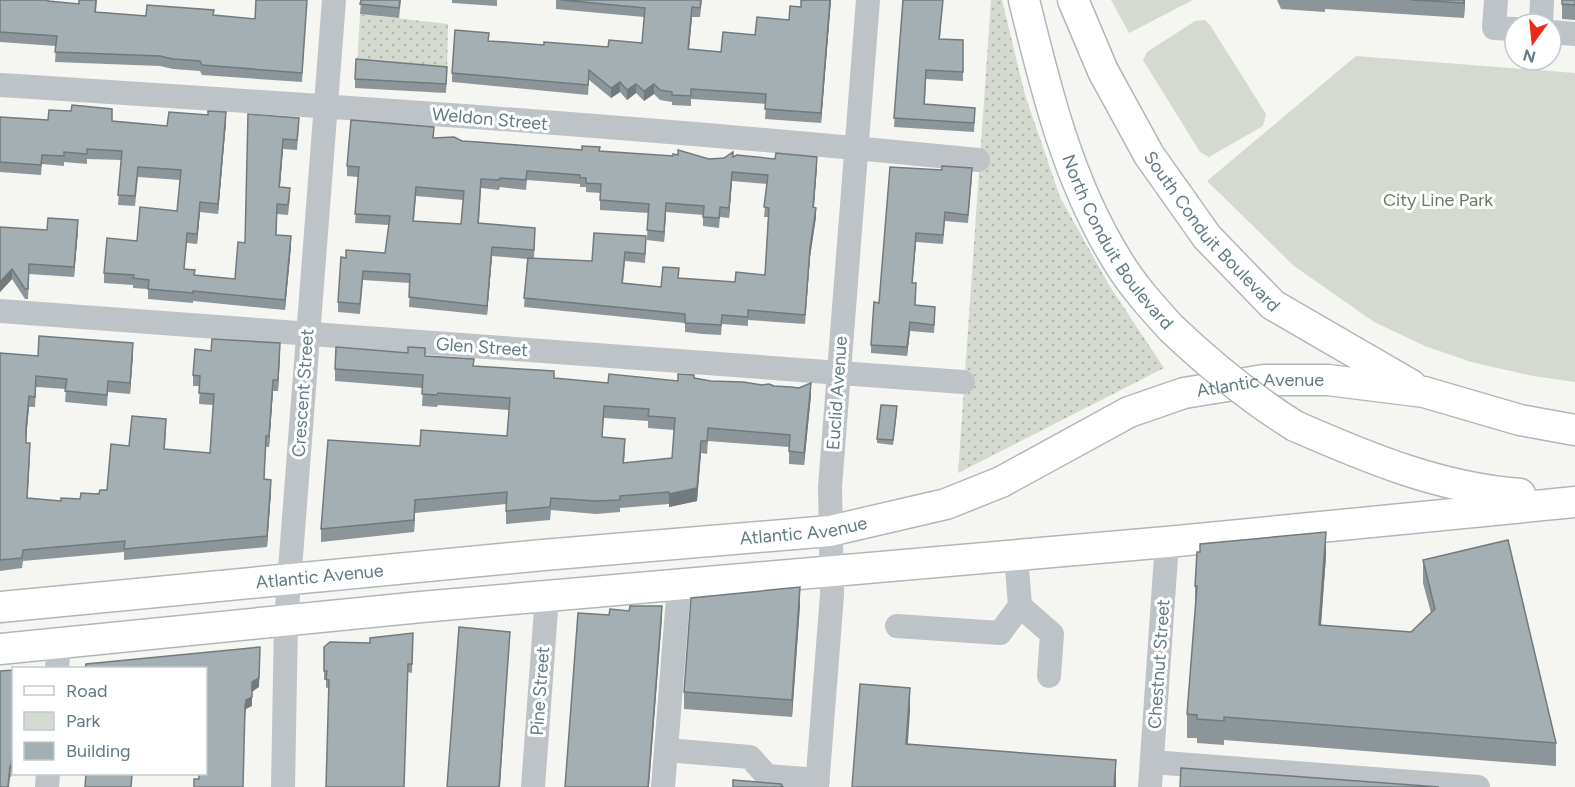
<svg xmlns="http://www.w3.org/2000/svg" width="1575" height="787" viewBox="0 0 1575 787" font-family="Figtree,sans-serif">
<defs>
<pattern id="grass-dots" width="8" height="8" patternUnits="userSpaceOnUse" patternTransform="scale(1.5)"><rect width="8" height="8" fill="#d5dad0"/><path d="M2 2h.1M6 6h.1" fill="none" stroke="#b0b6ae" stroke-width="1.8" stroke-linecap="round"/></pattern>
</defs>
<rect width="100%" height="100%" fill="#f5f5f1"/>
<path fill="url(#grass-dots)" d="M991 0H1002L1025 95 1060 197 1109 285 1164 368 958 473Z
M360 14 448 24 447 76 357 69Z"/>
<path fill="#d5dad0" d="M1111 0H1193L1129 33Z
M1205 20 1210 25 1266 114 1263 126 1209 157 1200 152 1143 60 1147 52 1195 21Z
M1356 56 1575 73V382L1533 376 1471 362 1425 346 1374 322 1294 266 1207 181Z"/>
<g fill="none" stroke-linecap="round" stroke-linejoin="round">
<g stroke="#b0b7ba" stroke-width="33">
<g id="major">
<path id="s1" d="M1024 0C1046 90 1068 181 1117 260 1132 285 1151 306 1171 328"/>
<path id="s2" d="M1073 0 1103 71 1149 155 1207 237 1273 305 1411 385"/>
<path d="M1295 426C1368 458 1440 488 1520 494"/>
<path id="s3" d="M0 607 543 555 830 531 946 504 1001 482 1129 412 1184 393 1264 380H1328L1424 392 1520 420 1575 430"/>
<path d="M0 649 421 607 1167 542 1575 502"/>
</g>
</g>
<path stroke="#bdc3c6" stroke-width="24" d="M1496 0 1494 28 1515 29
M1541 24 1542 0
M1551 32 1575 34
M0 85C326 106 653 127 978 160
M0 311 963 382
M679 585 666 750 750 757 767 776 818 780
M1020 606 1052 634 1049 676
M897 626 1000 633 1020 606 1016 555
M57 668 59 644
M1152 762 1478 787
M47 787 48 774
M283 787 286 621 334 0
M533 787 547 596
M663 787 666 750
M817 787 832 595 830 487 868 0
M1150 787 1167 542"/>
<use href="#major" stroke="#fff" stroke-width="30"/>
<g stroke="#b0b7ba" stroke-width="33" stroke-linecap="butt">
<path id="major-bridge" d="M1171 328C1209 364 1250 398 1295 426"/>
</g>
<use href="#major-bridge" stroke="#fff" stroke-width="30"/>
</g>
<path fill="#8c969a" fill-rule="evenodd" d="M0 0H49V1L79 4 97 0 96 12 146 16 214 15 255 19 256 0H307L302 82 202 75 200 71 173 69 160 66 55 62 56 46 0 42Z
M361 0H401L399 18 360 14Z
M452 0H497V6L452 3Z
M556 0H702L700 17H692L689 49 721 52 755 35 789 20 801 7 831 0 821 123 765 119 766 104 691 99V106L672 105V102L660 100 654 94 644 101 636 93 627 100 620 92 611 98 589 80 588 95 452 82V73L489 41 544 45 608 47 642 43 644 17 556 9Z
M903 0H943L940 39 963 40V81L926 79 925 104 975 116 974 132 894 127Z
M1277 0H1465L1464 18 1325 9V12L1281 9Z
M1562 0H1575V20L1562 19Z
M447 76 446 93 355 88V79Z
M248 114 299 127 297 150 283 149 280 187 290 197 288 215 277 214 276 235 291 246 285 310 193 301V303L148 299V289L133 288V285L104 283V273L137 241 177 211 180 180 138 177 135 206 118 205 121 160 87 159V164L64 162V166L42 164 41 175 0 172V117L48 120 112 121 167 126 226 122 218 214 200 212 197 244 187 243 184 269 195 275 235 279 245 243Z
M462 141 709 159 733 157 817 166 814 207 816 217 810 257 805 324 748 320V326L722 324 721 335 703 334 685 332V323L524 307 527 259 492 256 487 315 409 307 410 283 363 280 360 314 338 312V302L346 258 385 253 389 225 355 223 358 177 347 176V166ZM527 180 580 184V187H586V192L600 193V210L648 213 647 240 664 242 666 212 703 215V226L719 228 720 217 729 218 732 181 767 184 764 217H768L765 275 735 282 679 278 661 287 623 283 625 261 645 263 646 245 592 261 534 259 535 237 479 223 481 188 499 190 500 187 526 190ZM416 196 463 200 461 224 414 221Z
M890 167 972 177 968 223 945 221 943 244 916 242 912 283 916 292 915 305 935 316 934 333 910 331 907 356 871 353V345L879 303Z
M0 227 47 230H78L74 277 29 274 28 299H25L12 279 0 292Z
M0 353 38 356 133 354 130 394 108 392 107 406 65 402 66 389 36 387 35 407H29L26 439V443L30 454 27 498 61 501 80 499 107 490 129 446 166 429 165 449 210 453 213 405 199 404 200 386H193V375L280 354 278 391H273L269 447H266L264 479 271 491 267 547 124 560V552L23 561 22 568 0 571Z
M408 353 474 366 554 379 608 383 678 381 694 378 711 381 774 386 811 395 804 465 789 464V447L708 441 707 454 701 453 697 501 669 507V504L620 508V512L596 514 551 510 550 520 506 524V504L415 513 414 532 321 542V529L420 446 507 436 509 410 438 405 437 407 422 406 423 388 335 381V369ZM604 418 648 421V428L674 430 672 458 624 463 625 451 602 437Z
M897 411 893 445 877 443V439Z
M1326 556 1321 626 1411 632 1431 613 1423 583V560L1556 743V766L1224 740V745L1197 743V738H1187V714L1195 610V586Z
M800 605 792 717 684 709V692Z
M413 633 412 673 408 672 326 688V680H324V647L370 643Z
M14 670 11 777H10L9 787H0Z"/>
<path fill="#727a7d" d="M830 0H831L821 123V113Z
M1464 0H1465L1464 18Z
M692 7V17L688 59V49Z
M620 82V92L611 98V88Z
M636 84V93L627 100V90Z
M654 84V94L644 101V91Z
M226 112V122L218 214V204Z
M283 139V149L279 197V187Z
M817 157V166L813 217V207Z
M732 172V181L729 218V208Z
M200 202V212L197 244V234Z
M666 203V212L664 242V232Z
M816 208V217L810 257 805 324 810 248Z
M78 220V230L74 277V267Z
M916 233V242L912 291V283Z
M291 236V246L285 310V300Z
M492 247V256L487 315V306Z
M12 269V279L0 292V282Z
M910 322V331L907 356V347Z
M133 343V354L130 394V383Z
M280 343V354L278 391V380Z
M273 380V391L269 447V436Z
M811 383V395L804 465V453Z
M29 396V407L26 439V428Z
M701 441V453L697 501 669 507V494Z
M30 443V454L27 509V498Z
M271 480V491L267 547V536Z
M415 500V513L414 532V520Z
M1326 532V556L1319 649V625Z
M800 587V605L792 717V700Z
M662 606V618L649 787H648Z
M510 632 500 787H499Z
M260 657 259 687 252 692V682Z
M910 688V712L906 769V744Z
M252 697V706L246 709 245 717V707L246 700Z
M14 742V753L11 777V766Z
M1116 760V787H1114Z"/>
<path fill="#a3afb3" stroke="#727a7d" stroke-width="1.5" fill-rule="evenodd" d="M0 0H48V1L79 4V0H96L95 12 146 16 147 5 214 10 213 15 255 19 256 0H307L302 73 202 65 200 61 173 59 160 56 55 52 57 36 0 32Z
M361 0H400L399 8 360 4Z
M561 0H701L700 8 692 7 688 49 721 52 723 32 755 35 757 17 789 20 790 6 801 7V0H830L821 113 765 109 766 94 691 89V96L672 95V92L660 90 654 84 644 91 636 84 627 90 620 82 611 88 589 70 588 85 452 73 455 30 489 33 488 41 506 42 544 45V42L608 47 609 40 642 43 645 8Z
M903 0H943L939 39 963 40V72L926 70 924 104 975 108 974 123 894 118Z
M1411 0H1464V3Z
M1562 0H1575V5L1562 4Z
M356 59 447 67 446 84 355 79Z
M72 105 112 109V121L167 126 169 112 208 115V111L226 112 218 204 200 202 197 234 187 233 184 269 195 270 194 275 235 279 238 242 245 243 248 114 299 118 297 140 283 139 279 187 290 188 288 205 277 204 276 235 291 236 285 300 193 291V293L148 289 149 280 133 278 134 275 104 273 107 238 137 241 140 207 177 211 181 170 138 167 135 196 118 195 122 151 87 149V154L64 152V156L42 155 41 165 0 162V117L48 120 49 110 71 111Z
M351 120 434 127 433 138 454 137 462 141 478 142 582 150V146L600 147 599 151 673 156V154L678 155V150L709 159 724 158 733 152V157L737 155 775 159 776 153 817 157 813 207 816 208 810 248 805 315 748 310V317L722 315 721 325 685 323V314L524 298 528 258 592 261 594 233 646 236 645 254 625 252 622 283 661 287 663 267 679 268 678 278 735 282 736 272 765 275 769 208 764 207 768 175 732 172 729 208 720 207 719 218 703 217 704 206 666 203 664 232 647 230 649 204 600 200 601 184 586 183V178H580V175L527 171 526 180 500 178 499 180 481 179 478 223 535 228 534 250 492 247 487 306 409 297 410 274 363 271 360 304 338 302 341 257 346 258V250L385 253 390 216 355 214 359 167 347 166ZM416 187 464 191 461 224 413 221Z
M942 166 972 168 968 215 945 212 943 235 916 233 912 283H916L915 305 935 307 934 325 910 322 907 347 871 345 874 302 879 303 890 167 942 170Z
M48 218 78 220 74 267 29 264 28 289H25L12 269 0 282V227L47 230Z
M39 336 133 343 130 383 108 381 107 395 65 391 67 379 36 376 35 397 29 396 26 428V443H30L27 498 61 501V498L80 499 81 493 99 494 100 490H107L111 444 129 446 132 416 166 419 164 449 210 453 214 394 199 393 200 376 193 375 195 349 211 351 212 339 280 343 278 380H273L269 436H266L264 479 271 480 267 536 124 549 125 541 23 550 22 558 0 560V353L38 356Z
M336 347 408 353V347L425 348V356L474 359 473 366 554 371V378L608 383 609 374 678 381V374L694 375V378L711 381 743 382 762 385 769 384 774 386 791 387 799 388 811 383 804 453 789 451 790 435 708 428 707 441H701L697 488 669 494V492L620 496V500L596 501 551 498 550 507 506 511 507 492 415 500 414 520 321 529 328 440 420 446 421 430 507 436 510 398 438 393 437 395 422 394 423 375 335 369ZM604 406 649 409 648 416 675 418 672 458 623 463 625 439 602 437Z
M881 405 897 406 893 440 877 439Z
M1326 532 1319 625 1411 632 1435 609 1423 560 1508 540 1556 743 1224 717V721L1197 719V715L1187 714 1197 586H1195L1197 552H1200V544Z
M800 587 792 700 684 692 691 598Z
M630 606H662L648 787H565L578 613 609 615 610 609 629 611Z
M459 627 510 632 499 787H447Z
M413 633 412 664H408L404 787H326L329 680 326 679 327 671H324V647L330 642 370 643V638Z
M260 647 259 678 252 682V697L246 700 245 707 243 787H194V779H199V774H206V669H85L86 664Z
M14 670V742L11 766H10L8 787H0V671Z
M860 684 910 688 906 744 1116 760 1114 787H852Z
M1181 768 1439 787H1180Z
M86 774H132L131 787H85Z
M733 780 781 784 783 787H733Z"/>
<g text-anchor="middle" stroke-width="6" stroke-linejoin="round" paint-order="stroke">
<g font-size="18" fill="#627a84" stroke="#fff">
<text transform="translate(490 119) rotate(5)" y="6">Weldon Street</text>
<text dy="6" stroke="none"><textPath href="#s2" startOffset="272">South Conduit Boulevard</textPath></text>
<text dy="6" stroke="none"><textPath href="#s1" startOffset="262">North Conduit Boulevard</textPath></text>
<text transform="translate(482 347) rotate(4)" y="6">Glen Street</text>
<text dy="6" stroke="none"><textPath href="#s3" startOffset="1293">Atlantic Avenue</textPath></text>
<text transform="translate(303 393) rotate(-86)" y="6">Crescent Street</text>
<text transform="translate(837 393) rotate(-86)" y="6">Euclid Avenue</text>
<text dy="6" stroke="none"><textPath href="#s3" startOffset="807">Atlantic Avenue</textPath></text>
<text dy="6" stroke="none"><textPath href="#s3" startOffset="321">Atlantic Avenue</textPath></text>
<text transform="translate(1159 664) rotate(-86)" y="6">Chestnut Street</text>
<text transform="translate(540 691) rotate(-86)" y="6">Pine Street</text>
</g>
<g font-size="18" fill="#6a7a62" stroke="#fff">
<text x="1438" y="206">City Line Park</text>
</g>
</g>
<rect x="12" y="667" width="195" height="108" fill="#ffffff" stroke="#c0cace" stroke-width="1.5"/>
<rect x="24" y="686" width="30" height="9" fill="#ffffff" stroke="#c0cace" stroke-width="1.5"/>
<text x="66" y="697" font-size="18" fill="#627a84">Road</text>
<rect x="24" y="712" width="30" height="18" fill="#d5dad0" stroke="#c0cace" stroke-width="1.5"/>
<text x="66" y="727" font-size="18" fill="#627a84">Park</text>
<rect x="24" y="742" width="30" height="18" fill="#a3afb3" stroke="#c0cace" stroke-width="1.5"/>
<text x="66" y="757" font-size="18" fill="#627a84">Building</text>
<g transform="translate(1533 42) rotate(195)"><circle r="28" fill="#ffffff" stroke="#c0cace" stroke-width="1.5"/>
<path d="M0-4.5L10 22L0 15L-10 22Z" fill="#ec2a1a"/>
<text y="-9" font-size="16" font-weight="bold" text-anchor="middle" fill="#627a84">N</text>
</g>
</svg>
